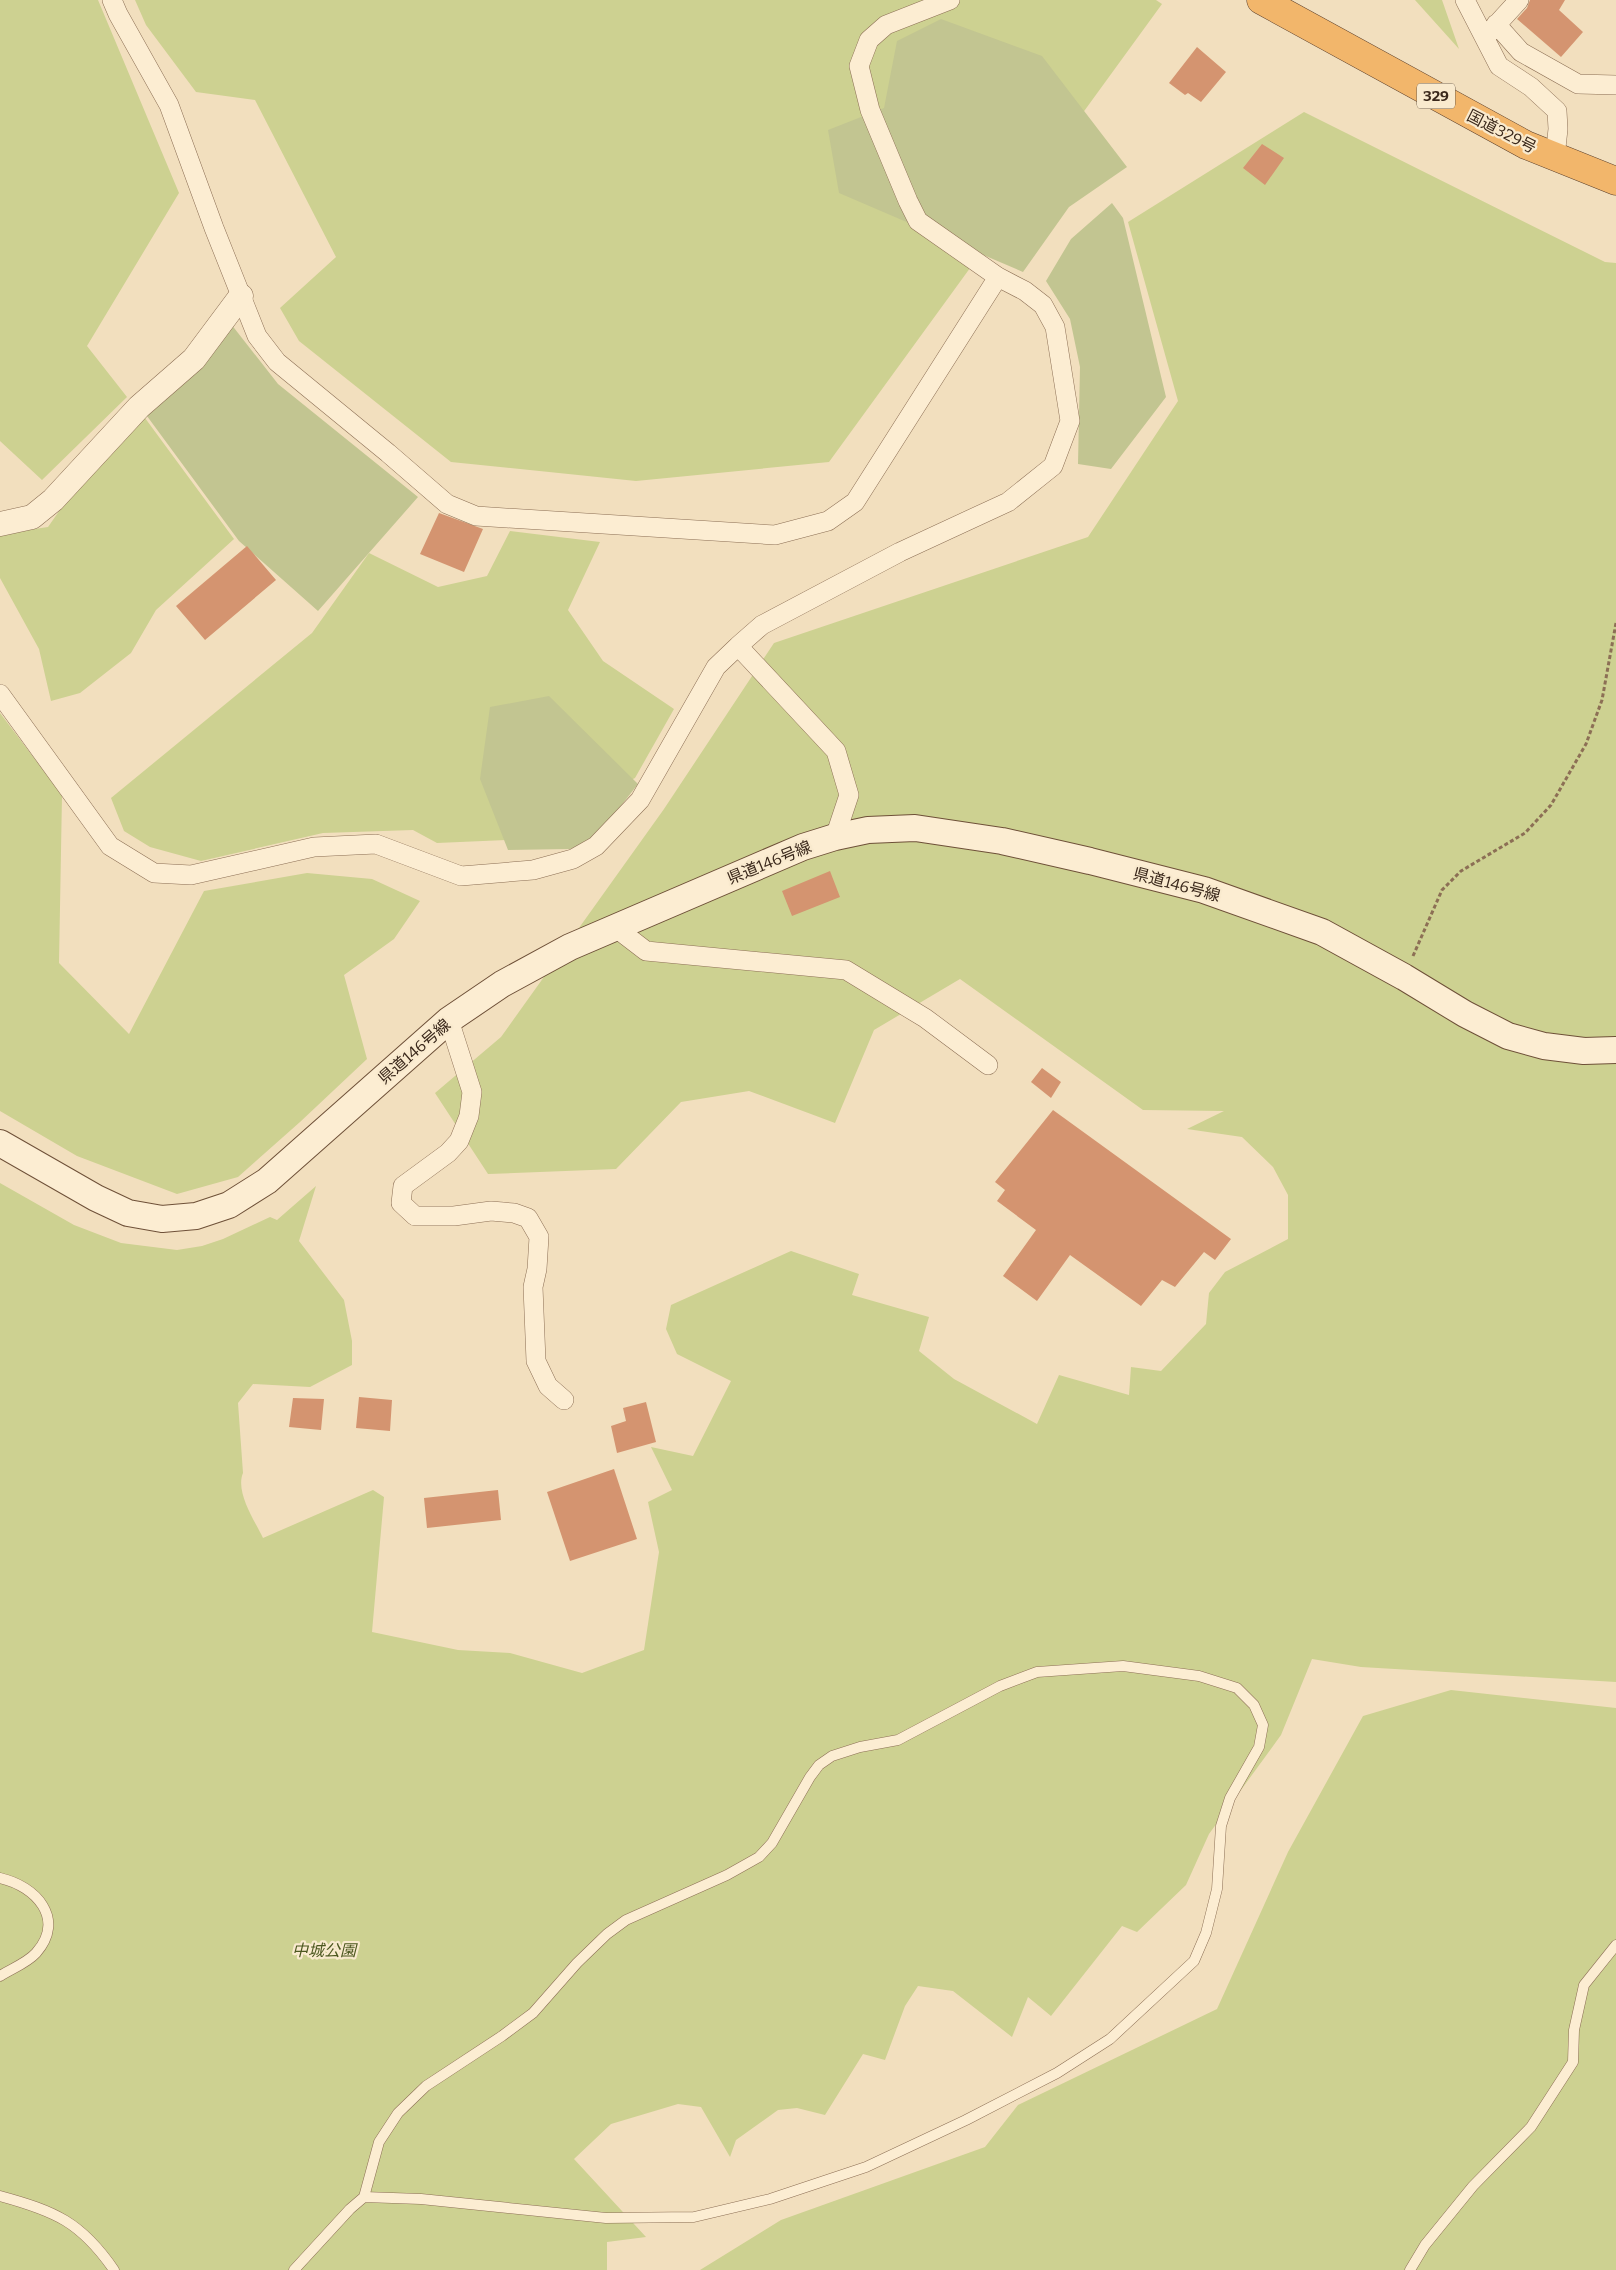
<svg xmlns="http://www.w3.org/2000/svg" width="1616" height="2270" viewBox="0 0 1616 2270" font-family="Bitter,'Noto Sans JP',serif">
<rect width="100%" height="100%" fill="#f2dfbe"/>
<path fill="#cdd191" d="M0 0H98L179 193 87 346 127 397 42 480 0 441Z
M135 0H1156L1162 4 829 462 636 481 451 462 299 341 280 308 336 257 255 100 196 92 146 25Z
M1415 0H1442L1459 49Z
M1304 112 1605 262 1616 263V1682L1361 1667 1312 1659 1281 1735 1209 1834 1186 1885 1137 1932 1122 1926 1051 2016 1028 1997 1012 2037 953 1991 918 1986 905 2006 885 2060 863 2054 825 2115 797 2108 778 2110 736 2140 730 2157 701 2107 678 2104 611 2124 574 2159 646 2237 607 2242V2270H0V1183L74 1225 121 1243 177 1250 202 1246 223 1239 270 1217 277 1220 316 1186 299 1241 344 1300 352 1341V1365L310 1387 253 1384 238 1403 243 1473C235 1492 255 1521 263 1538L373 1490 384 1497 372 1632 458 1650 510 1653 582 1673 644 1650 659 1552 648 1502 672 1490 651 1447 693 1456 731 1381 677 1354 666 1329 671 1305 791 1251 859 1274 852 1295 929 1317 919 1351 954 1379 1037 1424 1059 1375 1129 1395 1131 1367 1161 1371 1206 1324 1209 1293 1225 1272 1288 1239V1195L1273 1167 1242 1137 1187 1129 1224 1111 1143 1110 960 979 874 1030 835 1123 749 1091 681 1102 616 1169 488 1174 435 1093 501 1037 664 809 774 643 1088 537 1178 401 1128 222Z
M145 418 234 539 156 610 131 653 80 693 51 701 39 649 0 578V534L48 527 69 497Z
M510 531 600 542 568 610 603 661 674 709 635 778 506 840 437 843 413 830 323 833 201 861 150 847 124 831 111 798 312 633 369 553 438 587 487 576Z
M0 713 62 795 59 963 129 1034 204 891 307 873 372 879 420 901 394 939 344 975 367 1059 300 1122 238 1177 177 1194 77 1156 0 1111Z
M1451 1690 1616 1708V2270H700L781 2220 985 2147 1018 2105 1217 2009 1288 1852 1363 1716Z"/>
<path fill="#c2c591" d="M941 19 1042 56 1127 167 1069 207 1023 272 839 193 828 130 884 108 897 41Z
M1112 203 1123 218 1166 397 1111 469 1078 464 1080 367 1070 319 1046 281 1071 239Z
M231 324 278 384 418 497 318 611 239 541 144 412Z
M549 696 638 784 595 839 570 849 508 850 480 779 490 707Z"/>
<path fill="#d49470" d="M1530 0H1565L1559 10 1583 32 1561 57 1517 19 1527 8Z
M1197 47 1226 72 1201 102 1188 93 1185 95 1169 83Z
M1262 144 1284 158 1265 185 1243 168Z
M439 513 483 529 464 572 420 554Z
M247 546 276 580 205 640 176 606Z
M830 871 840 897 792 916 782 891Z
M1042 1068 1061 1082 1051 1098 1031 1082Z
M1053 1110 1231 1239 1215 1260 1204 1252 1175 1287 1162 1280 1141 1306 1070 1255 1037 1301 1003 1276 1036 1230 997 1201 1005 1190 995 1182Z
M359 1397 392 1400 390 1431 356 1428Z
M293 1398 324 1399 321 1430 289 1427Z
M646 1402 656 1442 617 1453 611 1426 626 1421 623 1408Z
M614 1469 637 1539 570 1561 547 1492Z
M498 1490 501 1520 427 1528 424 1498Z"/>
<g fill="none" stroke-linecap="round" stroke-linejoin="round">
<g stroke="#8c6f55" stroke-width="11">
<path id="service" d="M0 1878C36 1886 66 1919 36 1953 27 1963 11 1969 0 1976
M0 2196C55 2211 81 2222 114 2270
M294 2270 350 2209 364 2197 379 2142 398 2113 426 2086 502 2036 533 2013 577 1963 607 1934 626 1920 727 1875 759 1857 772 1843 810 1777 819 1765 832 1756 860 1747 898 1740 1000 1686 1037 1672 1123 1666 1199 1676 1237 1688 1254 1705 1263 1725 1259 1747 1230 1798 1221 1826 1217 1889 1206 1933 1194 1961 1110 2039 1057 2073 966 2120 866 2167 770 2199 694 2217 606 2218 421 2199 364 2197
M1410 2270 1425 2245 1473 2186 1531 2127 1573 2062 1574 2030 1584 1985 1616 1945"/>
</g>
<g stroke="#8c6f55" stroke-width="20">
<path id="minor" d="M112 0 118 14 169 105 214 228 257 336 277 362 388 453 447 504 476 516 775 535 828 521 855 502 998 277
M1465 0 1499 66 1531 87 1557 111 1558 129 1555 157
M1496 24 1521 52 1578 84 1616 85
M1488 34 1519 0
M0 694 110 846 154 873 191 875 314 847 376 844 461 876 533 870 573 859 596 846 640 800 716 667 738 646
M835 837 849 795 836 751 738 646 762 625 900 552 1008 502 1053 466 1070 421 1055 327 1043 305 1025 291 998 277 918 221 908 201 870 110 859 66 869 40 886 25 950 0
M616 928 646 951 846 970 925 1018 988 1065
M449 1020 472 1092 469 1116 459 1141 448 1153 403 1186 401 1203 415 1216H454L491 1211 514 1213 528 1218 539 1237 537 1269 533 1287 536 1361 548 1386 564 1400"/>
</g>
<g stroke="#8c6f55" stroke-width="25">
<path id="tertiary" d="M0 524 32 517 53 500 139 407 194 359 241 296"/>
</g>
<g stroke="#6e5038" stroke-width="28">
<path id="secondary" d="M0 1143 96 1198 128 1213 162 1219 196 1216 229 1205 267 1181 449 1020 502 984 570 947 803 847 835 837 868 830 915 828 1002 841 1090 861 1204 890 1322 932 1404 977 1465 1014 1508 1036 1544 1046 1584 1051 1616 1050"/>
</g>
<g stroke="#593d2a" stroke-width="29">
<path id="trunk" d="M1261 0 1526 145 1616 181"/>
</g>
<path stroke="#8c6f55" stroke-width="3" stroke-dasharray="4 2.5" stroke-linecap="butt" d="M1413 956 1442 890 1461 871 1525 833 1551 805 1586 744 1602 700 1616 623"/>
<use href="#service" stroke="#fcedd2" stroke-width="10"/>
<use href="#minor" stroke="#fcedd2" stroke-width="19"/>
<use href="#tertiary" stroke="#fcedd2" stroke-width="24"/>
<use href="#secondary" stroke="#fcedd2" stroke-width="26"/>
<use href="#trunk" stroke="#f2b66b" stroke-width="28"/>
</g>
<g text-anchor="middle" stroke-width="4.5" stroke-linejoin="round" paint-order="stroke">
<rect fill="#f9eace" stroke="#736251" stroke-width="1" x="1417" y="83.5" width="38" height="25" rx="4"/>
<g font-size="15" font-weight="bold" fill="#3a281b">
<text x="1436" y="101">329</text>
</g>
<g font-size="16" fill="#3a281b" stroke="#f9eace">
<text transform="translate(1502 131) rotate(27)" y="6">国道329号</text>
<text transform="translate(769 862) rotate(-22)" y="6">県道146号線</text>
<text transform="translate(1177 884) rotate(15)" y="6">県道146号線</text>
<text transform="translate(414 1051) rotate(-41)" y="6">県道146号線</text>
</g>
<g font-size="16" font-style="italic" fill="#4d5820" stroke="#f9eace">
<text x="324" y="1956">中城公園</text>
</g>
</g>
</svg>
